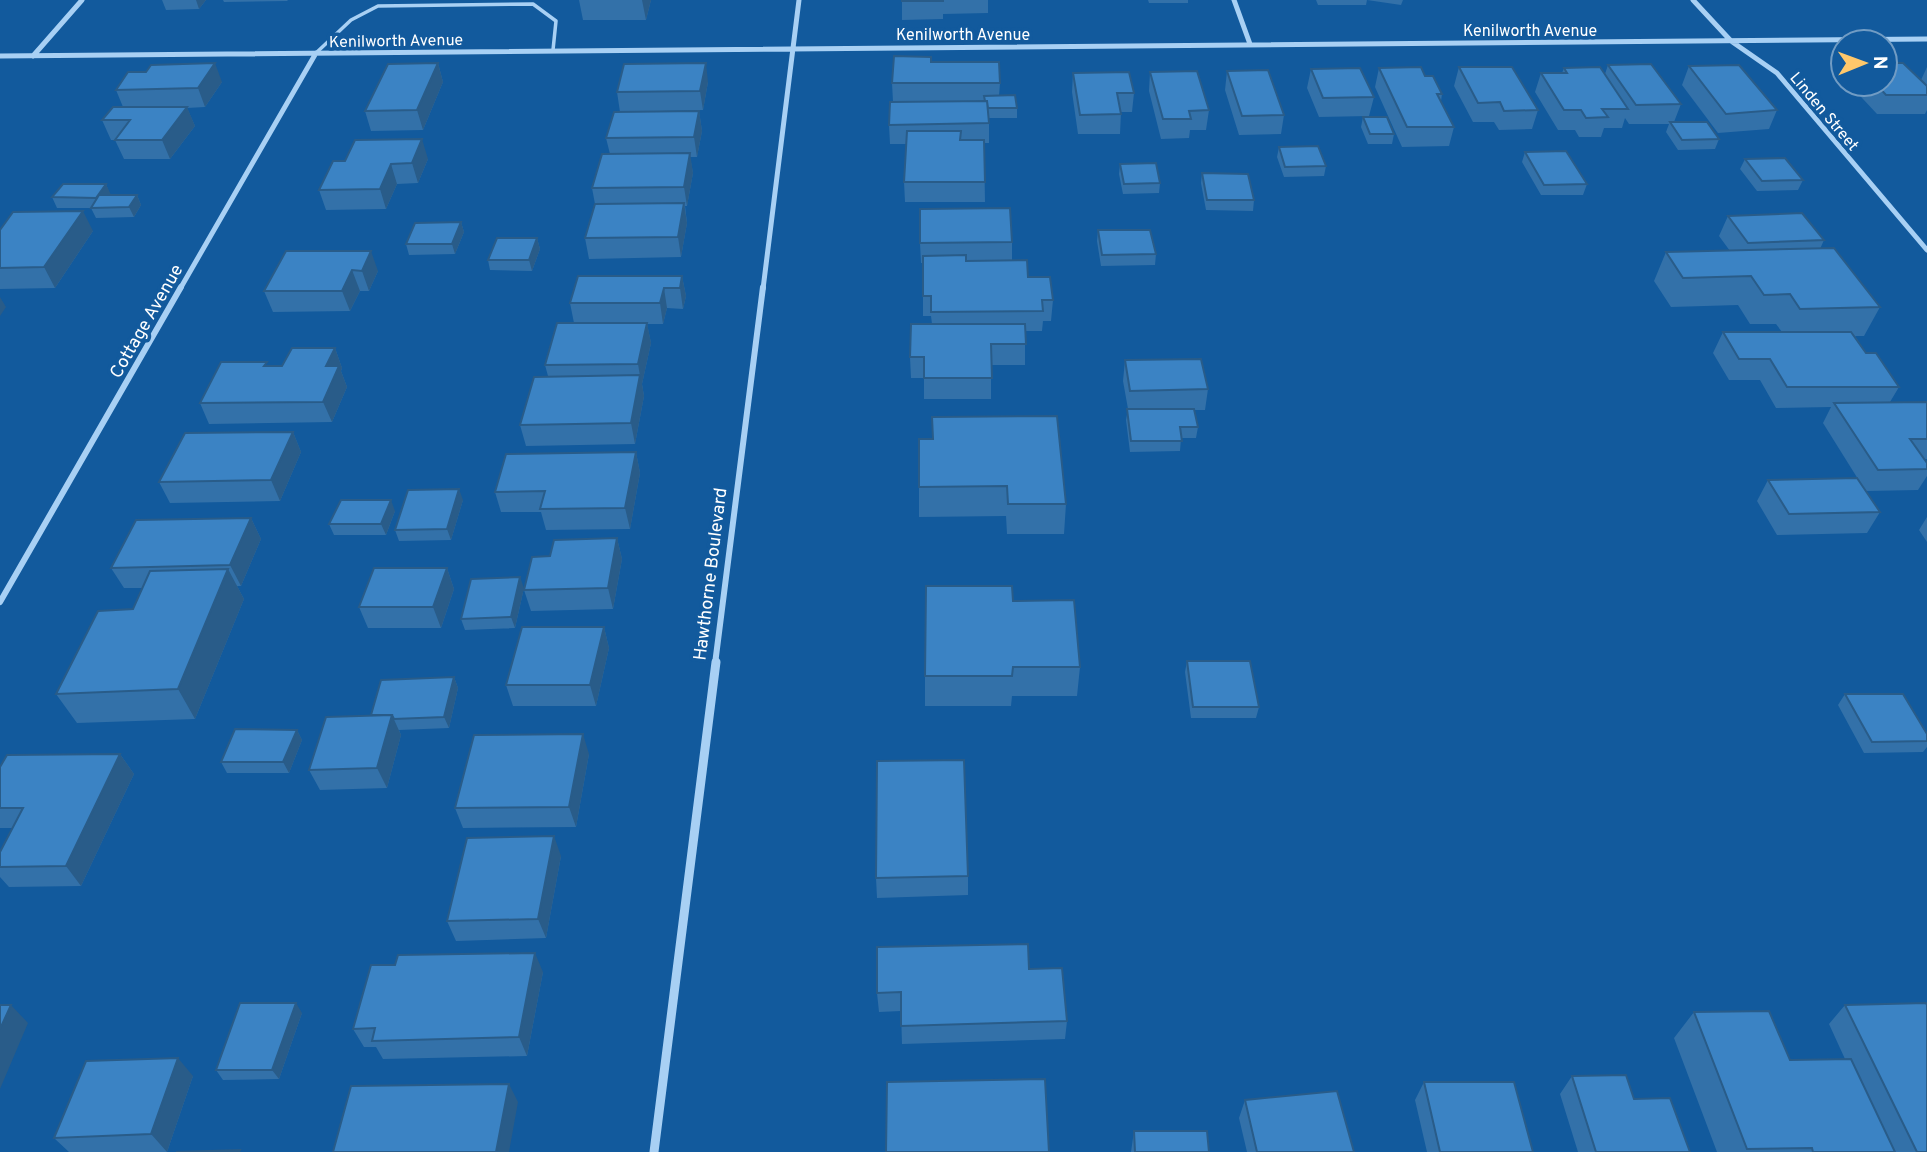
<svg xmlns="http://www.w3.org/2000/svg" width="1927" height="1152" viewBox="0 0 1927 1152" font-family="Overpass,sans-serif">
<rect width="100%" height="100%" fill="#125a9d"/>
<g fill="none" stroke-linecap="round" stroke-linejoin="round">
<path stroke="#a8d0f4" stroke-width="3.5" d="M316 53 351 20 378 6 533 4 556 21 553 50"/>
<path stroke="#a8d0f4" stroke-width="5" d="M1234 0 1250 44
M1693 0 1731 41 1777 73 1927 250
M0 56 1927 39
M33 56 82 0
M180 289 316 53
M763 289 799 0"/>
<path stroke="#a8d0f4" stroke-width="6" d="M0 602 181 287
M715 664 763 287"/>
<path stroke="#a8d0f4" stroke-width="9" d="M654 1152 716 662"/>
</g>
<path fill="#3371a9" d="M162 0H206L199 9 166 10Z
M223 0H288L287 1 224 2Z
M579 0H651L646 20H583Z
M902 0H988V13L943 14V19L902 20Z
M1148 0H1188V3H1149Z
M1316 0H1367L1366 5H1318Z
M1367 0H1403L1401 5Z
M931 62 1000 83 999 96 1017 108V118H989V143H984L985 202H905L904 182 906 144H890L889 125 893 102 892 83Z
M438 63 443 82 423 130 371 131 365 111Z
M1608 65 1681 104 1674 122 1719 139 1715 149 1678 150 1666 132 1669 124H1629L1625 118 1622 128H1604L1601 137H1579L1575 130H1558L1535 92 1541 73H1562L1564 68 1605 74Z
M1689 66 1777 110 1769 129 1718 133 1682 85Z
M1459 67 1538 110 1532 129 1499 130 1494 122H1473L1454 86Z
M1927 67V110L1925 114H1877L1849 84H1885L1921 80Z
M1379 68 1425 76 1442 94 1441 101 1454 127 1449 146 1402 147 1375 87Z
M1311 69 1374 97 1369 116 1319 117 1307 88Z
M1227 71 1284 115 1281 134 1239 135 1225 90Z
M1150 72 1209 110 1206 130H1190L1189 138 1161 139 1149 91Z
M1073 73 1134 93 1132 112H1121L1120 134H1078L1072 92Z
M222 82 205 107 187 108 195 126 170 159H124L115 140H111L102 120 123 107 116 90Z
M708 82 703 110 620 112 617 92Z
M699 111 702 131 697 157H690L693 173 687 206H685L687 223 681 257 589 259 585 238 595 204 592 188 610 154 606 138Z
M1363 117 1394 134 1392 144H1368L1361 127Z
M1279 147 1326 166 1324 176 1284 177 1277 157Z
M1525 152 1587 184 1583 195H1541L1522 162Z
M428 159 418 183 397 184 386 209 326 210 319 190 333 161Z
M1745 159 1803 180 1798 190 1757 191 1740 169Z
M1120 164 1160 183 1159 193 1123 194 1119 174Z
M1202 173 1254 200 1253 211 1206 210 1201 183Z
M106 184 110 195H137L141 205 134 217 96 218 91 208H57L52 197Z
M1728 216 1824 240 1820 249 1880 307 1864 336H1855L1866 353 1899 387 1890 402H1927V459H1924L1927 469V476L1918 490 1866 491 1880 512 1867 533 1777 535 1757 501 1768 480 1863 487 1823 423 1831 407 1776 408 1760 380H1729L1713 353 1723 332H1782L1776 324H1750L1738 305 1671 307 1654 281 1666 252 1730 251 1719 236Z
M461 222 464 232 455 254 409 255 406 244Z
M0 230 93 231 55 288 0 289Z
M1098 230 1156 254 1155 265 1101 266 1097 241Z
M537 238 540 249 532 271 490 270 488 260Z
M1012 242V260L1053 300 1051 321H1043L1042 331H1025V365H991V399H924V378H911L910 357 932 324 931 316H923V263H921L920 243Z
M286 251 378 271 369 291H360L350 311 273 312 264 291Z
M682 276 686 296 683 309 667 308 663 324H647L651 343 642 384 644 396 635 444 526 446 520 425 548 376 545 365 574 323 570 303Z
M335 348 342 368 341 371 347 387 332 422 209 424 200 403 268 366H282Z
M1125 360 1208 389 1205 410H1194L1198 427 1196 438H1181L1180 451 1130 452 1126 420 1128 409 1123 381Z
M293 432 301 452 280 501 170 503 159 482Z
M919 439 1066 504 1064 534H1007L1006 516 919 517Z
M636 452 640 473 630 529 546 530 541 512H501L495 492Z
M463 500 451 540 399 541 395 530Z
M395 511 386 535H334L329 524Z
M1927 517V542L1919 530Z
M251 518 261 539 241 586H237L244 599 195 719 77 723 56 694 133 609 143 588H124L111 568Z
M617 538 622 559 613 609 531 611 524 590 550 556Z
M447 568 454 589 441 628H368L359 607Z
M524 588 515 628 465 630 461 619Z
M1013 601 1080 667 1077 696H1012L1011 706H925V676Z
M604 627 609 648 596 706H513L506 685Z
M1187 661 1259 707 1256 718H1191L1185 672Z
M454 677 458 688 449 728 399 730 401 735 387 788 320 790 309 770 371 715Z
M1845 694 1927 734V747L1923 752 1864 753 1838 705Z
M297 730 302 740 289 773H227L221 762Z
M120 754 134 774 81 886 9 887 0 877V852L13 828H0V767Z
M589 754 576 827 463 828 455 808Z
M561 856 546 938 456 941 447 921Z
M968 876V895L877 898 876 878Z
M1029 969 1067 1021 1065 1039 902 1044 901 1011 879 1012 877 993Z
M543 972 527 1056 383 1059 376 1047H364L353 1029Z
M1845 1005 1927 1152H1717L1674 1038 1694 1012 1790 1060 1845 1059 1829 1024Z
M302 1013 279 1079 223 1080 216 1070Z
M193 1076 167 1152H69L54 1138Z
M1572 1076 1634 1099 1690 1152H1578L1560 1094Z
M1424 1082 1533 1152H1427L1415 1100Z
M1245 1100 1354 1152H1247L1239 1118Z
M1134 1131 1209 1152H1131Z"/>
<path fill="#295c89" d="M196 0H206L199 9Z
M642 0H651L646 20Z
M215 63 222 82 205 107 198 88Z
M438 63 443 82 423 130 417 110Z
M706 63 708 82 703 110 700 91Z
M187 107 195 126 170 159 162 140Z
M699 111 702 131 697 157 694 137Z
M422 139 428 159 418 183 412 163Z
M690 153 693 173 687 206 684 187Z
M391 164 397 184 386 209 380 189Z
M106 184 111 195 101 208 96 198Z
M137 195 141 205 134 217 129 207Z
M684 203 687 223 681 257 678 237Z
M83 211 93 231 55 288 44 267Z
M461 222 464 232 455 254 452 244Z
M537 238 540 249 532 271 529 260Z
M371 251 378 271 369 291 362 271Z
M352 270 360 291 350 311 342 291Z
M682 276 686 296 683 309 680 288Z
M664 288 667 308 663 324 660 303Z
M0 297 6 307 0 316Z
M647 323 651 343 642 384 644 396 635 444 631 423 640 376 638 364Z
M335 348 342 368 341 371 347 387 332 422 323 402 326 366Z
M293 432 301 452 280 501 271 480Z
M636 452 640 473 630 529 625 508Z
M459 489 463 500 451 540 447 529Z
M391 500 395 511 386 535 381 524Z
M251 518 261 539 241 586 230 565Z
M617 538 622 559 613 609 608 588Z
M447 568 454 589 441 628 433 607Z
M228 569 244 599 195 719 178 689Z
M520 577 524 588 515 628 511 617Z
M604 627 609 648 596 706 590 685Z
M454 677 458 688 449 728 444 717Z
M392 715 401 735 387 788 377 768Z
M297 730 302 740 289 773 283 762Z
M583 734 589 754 576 827 569 807Z
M120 754 134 774 81 886 66 866Z
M554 836 561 856 546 938 538 919Z
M535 953 543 972 527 1056 519 1037Z
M296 1003 302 1013 279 1079 272 1070Z
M11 1005 28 1023 0 1089V1029Z
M178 1058 193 1076 167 1152 151 1134Z
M509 1084 518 1102 509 1152H496Z"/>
<path fill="#3b83c4" stroke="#295c89" stroke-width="2" d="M902 0H943V1H902Z
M894 56 931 57V62H999L1000 83H892Z
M215 63 198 88 116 90 128 72H146L151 65Z
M438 63 417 110 365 111 388 64Z
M706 63 700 91 617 92 624 64Z
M1885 63H1903L1927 86V95H1886L1876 84H1885Z
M1651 64 1681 104 1636 105 1608 65Z
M1739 65 1777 110 1726 114 1689 66Z
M1421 67 1425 76H1433L1442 94H1437L1454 127H1407L1379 68Z
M1459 67H1512L1538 110 1504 111 1500 102 1478 103Z
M1600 67 1628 109H1602L1608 117 1586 118 1581 110H1564L1541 73H1567L1564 68Z
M1360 68 1374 97 1323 98 1311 69Z
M1268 70 1284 115 1242 116 1227 71Z
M1197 71 1209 110 1189 111 1191 119H1163L1150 72Z
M1129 72 1134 93H1117L1121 114 1080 115 1073 73Z
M1015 95 1017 108H988L987 101H985L984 96Z
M987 101 989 123 889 125 890 102Z
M113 107H187L162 140H115L130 120H102Z
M699 111 694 137 606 138 614 112Z
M1363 117H1387L1394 134H1370Z
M1670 122H1707L1719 139 1682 140Z
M907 131H961L960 140H984L985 182H904Z
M422 139 412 163 391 164 380 189 319 190 333 161H345L355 140Z
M1318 146 1326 166 1285 167 1279 147Z
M1566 151 1587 184 1544 185 1525 152Z
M690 153 684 187 592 188 602 154Z
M1785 158 1803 180 1762 181 1745 159Z
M1156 163 1160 183 1124 184 1120 164Z
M1202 173 1248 174 1254 200H1207Z
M63 184H106L96 198 52 197Z
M99 195H137L129 207 91 208Z
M684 203 678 237 585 238 595 204Z
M1010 208 1012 242 920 243V209Z
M83 211 44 267 0 268V230L13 212Z
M1802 213 1824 240 1748 243 1728 216Z
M461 222 452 244H406L415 223Z
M1098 230H1150L1156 254 1102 255Z
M497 238H537L529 260H488Z
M1834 248 1880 307 1800 309 1790 294 1764 295 1751 276 1683 278 1666 252Z
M286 251H371L362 271 352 270 342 291H264Z
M966 255V261L1027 260 1028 277H1050L1053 300H1042L1043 311 931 312V296H923V256Z
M578 276H682L680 288H664L660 303H570Z
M557 323H647L638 364 545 365Z
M911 324H1025L1026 344H991L992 378H924V357H910Z
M1723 332H1851L1866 353H1876L1899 387H1787L1770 359H1739Z
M292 348H335L326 366H339L323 402 200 403 221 362H267L264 366H282Z
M1201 359 1208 389 1130 391 1125 360Z
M640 375 631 423 520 425 534 377Z
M1927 402V439H1910L1927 463V469L1878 470 1834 403Z
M1127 409H1194L1198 427H1180L1182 441H1131Z
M1057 416 1066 504H1008L1007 486 919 487V439H933L932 417Z
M293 432 271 480 159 482 185 433Z
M636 452 625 508 540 509 545 491 495 492 506 454Z
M1857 478 1880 512 1789 514 1768 480Z
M459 489 447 529 395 530 408 490Z
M341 500H391L381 524H329Z
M251 518 230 565 111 568 136 520Z
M617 538 608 588 524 590 532 557 550 556 554 540Z
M374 568H447L433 607H359Z
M228 569 178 689 56 694 98 611 133 609 150 571Z
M520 577 511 617 461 619 471 579Z
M926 586H1012L1013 601 1074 600 1080 667H1013L1012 676H925Z
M522 627H604L590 685H506Z
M1187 661H1250L1259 707H1193Z
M454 677 444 717 394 719 392 715H371L381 680Z
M1845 694H1903L1927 734V741L1872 742Z
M392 715 377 768 309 770 326 717Z
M235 729 297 730 283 762H221Z
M583 734 569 807 455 808 474 735Z
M120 754 66 866 0 867V852L23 808H0V767L7 755Z
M964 760 968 876 876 878 877 761Z
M554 836 538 919 447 921 467 838Z
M1028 944 1029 969 1062 968 1067 1021 901 1026V992L877 993V947Z
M535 953 519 1037 372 1041 375 1028 353 1029 371 965H395L398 955Z
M240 1003H296L272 1070H216Z
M1926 1003 1927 1005V1152H1917L1845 1005Z
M0 1005H11L0 1029Z
M1769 1011 1790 1060 1851 1059 1895 1152H1813L1812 1148 1747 1149 1694 1012Z
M178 1058 151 1134 54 1138 86 1061Z
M1626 1075 1634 1099 1670 1098 1690 1152H1596L1572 1076Z
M1045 1079 1049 1152H886L887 1082Z
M1424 1082H1514L1533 1152H1440Z
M509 1084 496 1152H333L351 1086Z
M1337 1091 1354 1152H1257L1245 1100Z
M1134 1131H1207L1209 1152H1135Z
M240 1150 239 1152H176Z"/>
<g text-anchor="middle" stroke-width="7" stroke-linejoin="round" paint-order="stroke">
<g font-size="16" fill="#fff" stroke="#125a9d">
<text x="1530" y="36">Kenilworth Avenue</text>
<text x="963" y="40">Kenilworth Avenue</text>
<text transform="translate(396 40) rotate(-1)" y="6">Kenilworth Avenue</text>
<text transform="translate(1825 111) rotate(50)" y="6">Linden Street</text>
</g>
<g font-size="18" fill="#fff" stroke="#125a9d">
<text transform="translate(146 321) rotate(-60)" y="6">Cottage Avenue</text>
<text transform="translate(710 574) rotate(-83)" y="6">Hawthorne Boulevard</text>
</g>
</g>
<g transform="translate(1864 63) rotate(89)"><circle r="33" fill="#125a9d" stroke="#719cc4" stroke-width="2"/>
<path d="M0-5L12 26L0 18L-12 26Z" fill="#ffc86b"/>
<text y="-10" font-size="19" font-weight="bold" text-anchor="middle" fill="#ffffff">N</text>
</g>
</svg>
